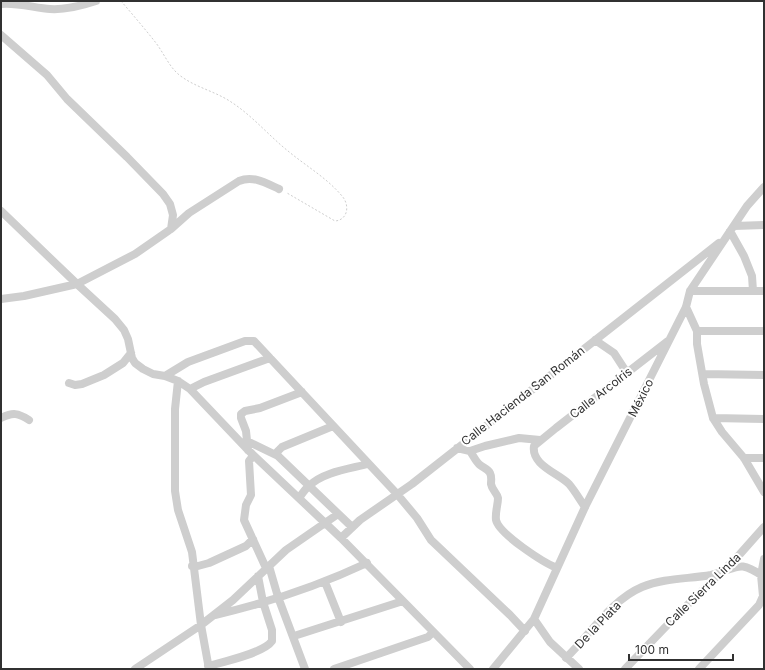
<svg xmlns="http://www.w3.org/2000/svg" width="765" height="670" viewBox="0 0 765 670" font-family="Inter,sans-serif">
<rect width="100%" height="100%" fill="#fff"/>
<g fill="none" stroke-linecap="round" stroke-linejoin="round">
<path stroke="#cecece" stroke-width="1" stroke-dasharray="2 2" stroke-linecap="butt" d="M121 1C133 15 145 29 156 43 165 55 170 69 182 77 196 87 213 91 228 100 251 114 268 135 288 151 306 166 327 178 342 196 350 205 348 220 335 221L287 193"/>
<path stroke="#cecece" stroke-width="8" d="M1 4C14 2 36 8 50 9 65 10 81 6 96 1
M1 35 47 75 67 99 127 157 163 194 170 204 173 215 171 229 135 254 77 284 24 296 1 299
M1 211 77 284 115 319 124 330 128 339 132 358 135 363 143 369 153 374 165 376 178 381 190 389 248 450 341 538 470 669
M734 226 764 225
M171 229 189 213 239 181C253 175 266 183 279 189
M730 231 744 256 752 276 753 291
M690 291H764
M686 307 697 331V344L704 384 713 418 722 432 744 458 764 492
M697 331H764
M595 340 614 353 627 373
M703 374 764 375
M165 376 188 362 245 341H254L397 494 417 518 431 540 510 615 525 631
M178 381 175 409V491L178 510 192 552 201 625 209 669
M69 383 75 385 82 384 104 375 123 363 131 353
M190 389 204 382 270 358
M1 418C13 412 18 413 29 420
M713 418 764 419
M333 426 282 447 277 452 278 456 352 527
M247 441 278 456
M457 448 470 451C473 455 476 462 480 465 484 468 488 469 490 473 492 477 491 480 491 484 492 490 497 493 498 498 498 505 495 512 496 520 499 534 544 563 557 568
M248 450 246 431 241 418V414L245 411 260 408 302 392
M470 451 485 446 519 438 540 440
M253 456 249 461 251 495 246 505 244 520 266 568
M744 458H764
M299 498C302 494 305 489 309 486 323 472 349 469 368 464
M585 507C580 500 575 491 569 484 558 473 531 465 534 446L556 428 668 341
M341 538 360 520 412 484 719 243
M192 566H198L209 563 246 546 253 539
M269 566 278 597 305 669
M325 582 341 622
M215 615C267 603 318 586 367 563
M534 619 550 642 579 669
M294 636 403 601
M566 658C590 635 611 600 642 587 664 578 688 579 711 575 738 569 737 558 764 577
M208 666C223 662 264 653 272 641V630L263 602 258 576
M135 669 201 625 233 600 286 550 338 514
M334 669 419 640 428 637 433 632
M493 669 534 619 585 507 686 307 690 291 747 206 764 187
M625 669 677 615 740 554 764 527
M699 669 759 605 763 596 761 575 764 559"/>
</g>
<g text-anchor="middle" stroke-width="4" stroke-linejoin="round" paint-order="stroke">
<g font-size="12" fill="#313131" stroke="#fff">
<text transform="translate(601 393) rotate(-38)" y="4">Calle Arcoíris</text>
<text transform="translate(523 396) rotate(-38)" y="4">Calle Hacienda San Román</text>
<text transform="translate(641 398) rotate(-63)" y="4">México</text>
<text transform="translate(703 590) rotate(-44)" y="4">Calle Sierra Linda</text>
<text transform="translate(598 625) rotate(-46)" y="4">De la Plata</text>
</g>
</g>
<rect width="765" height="670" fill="none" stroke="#313131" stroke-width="4"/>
<path d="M629 654v6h104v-6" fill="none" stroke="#313131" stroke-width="2"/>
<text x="635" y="654" font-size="12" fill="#313131" stroke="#ffffff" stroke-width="3" paint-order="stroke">100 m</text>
</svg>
